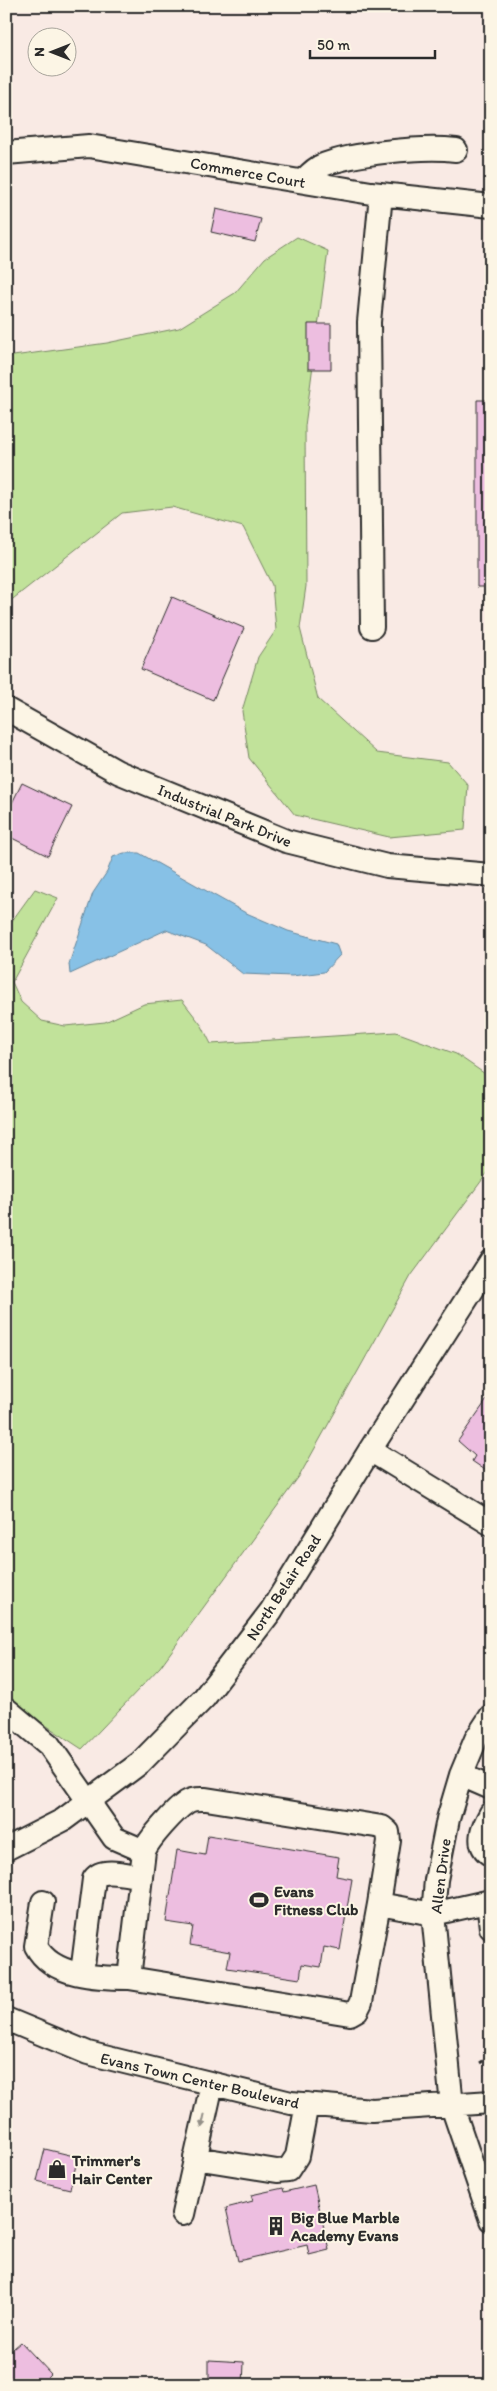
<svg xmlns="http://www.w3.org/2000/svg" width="497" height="2391" viewBox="0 0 497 2391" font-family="Itim,sans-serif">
<rect width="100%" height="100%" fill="#f9eae4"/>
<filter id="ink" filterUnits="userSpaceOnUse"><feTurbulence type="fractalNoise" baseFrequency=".02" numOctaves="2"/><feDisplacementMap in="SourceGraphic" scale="10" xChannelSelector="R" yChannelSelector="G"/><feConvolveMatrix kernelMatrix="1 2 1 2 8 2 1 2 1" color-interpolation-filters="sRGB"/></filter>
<g filter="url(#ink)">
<path fill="#c1e29a" stroke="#768662" d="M297 237 328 251 305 426 306 586 300 628 318 699 377 753 448 762 468 785 465 830 389 837 295 815 249 758 242 711 258 657 276 630 272 585 243 527 172 507 122 513 9 602H6V357L107 343 179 328 235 293 265 258Z
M35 889 58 898 12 982 21 1002 42 1021 65 1026 105 1022 144 1004 182 1000 202 1026 211 1044 396 1032 456 1054 491 1078V1168L411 1276 300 1475 160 1667 82 1749 6 1699V929Z"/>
<path fill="#87c1e6" stroke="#62859b" d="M124 853H139L244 912 288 931 336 944 340 955 324 972 292 976 243 974 206 945 166 930 70 974 69 964 93 893 107 872 113 857Z"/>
<path fill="#edbee0" stroke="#2b2b2b" d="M216 209 261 219 255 242 211 232Z
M308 324H331V369H308Z
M477 400H491V587H477Z
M172 597 244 628 213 700 141 669Z
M22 783 72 807 48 856 6 835V815Z
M491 1394V1474L472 1461 475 1456 458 1441Z
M208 1835 339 1857 336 1876 352 1879 340 1950 324 1947 321 1967 302 1964 300 1979 227 1968 230 1952 190 1945 193 1926 166 1922 177 1850 205 1855Z
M45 2149 78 2157 70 2189 37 2181Z
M314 2185 329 2250 309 2255 307 2245 238 2261 226 2208 253 2201 251 2195 283 2188 284 2192Z
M21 2342 51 2374 40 2385H6V2355Z
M209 2360 244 2362 243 2385H209Z"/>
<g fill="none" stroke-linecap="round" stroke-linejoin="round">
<g stroke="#2b2b2b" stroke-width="26">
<path id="minor" d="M6 153 89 146 371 193 491 206
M303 181C308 176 314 169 321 166 351 153 423 146 456 150
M372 627 369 322 381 194
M6 709 118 772 286 841 387 866 491 875
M370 1450 491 1524
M6 1709 49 1745 114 1838 144 1851C149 1839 175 1810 187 1802 193 1798 200 1799 206 1799L382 1827 388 1832 389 1841 379 1904 433 1914 491 1901
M491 1716 476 1739 461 1775 448 1819 436 1880 433 1914 452 2106 491 2220
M461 1775 491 1788
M491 1813C483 1827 474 1844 491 1855
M6 1849 63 1820 140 1763 204 1698 271 1611 370 1450 491 1261
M144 1851 129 1978 350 2014 357 2010 361 2002 379 1904
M43 1902 36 1946C52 1977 99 1978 129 1978
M488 1902 491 1928
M82 1973 94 1879C102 1867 128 1875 141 1877
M6 2019 88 2053 291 2103 372 2110 491 2102
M195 2158 277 2171 288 2170 297 2156 307 2104
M183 2214 212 2084"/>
</g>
<path stroke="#2b2b2b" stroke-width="3" stroke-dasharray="4 4" stroke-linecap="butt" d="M480 2063 491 2056"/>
<use href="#minor" stroke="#fcf5e5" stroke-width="22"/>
</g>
<defs><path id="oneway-solid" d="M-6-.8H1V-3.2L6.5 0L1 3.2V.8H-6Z" transform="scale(1.25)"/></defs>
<use fill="#949088" href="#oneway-solid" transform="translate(203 2121) rotate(103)"/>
</g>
<defs>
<g id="stadium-bare" transform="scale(1.5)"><path d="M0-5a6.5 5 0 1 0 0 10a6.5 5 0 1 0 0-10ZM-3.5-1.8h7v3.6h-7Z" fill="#2b2b2b" stroke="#fcf5e5" stroke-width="2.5" paint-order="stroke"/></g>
<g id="shop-bare" transform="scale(1.5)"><path d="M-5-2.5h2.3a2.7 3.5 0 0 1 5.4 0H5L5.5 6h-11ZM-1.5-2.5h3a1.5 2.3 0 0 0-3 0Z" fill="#2b2b2b" stroke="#fcf5e5" stroke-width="2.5" paint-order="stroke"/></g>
<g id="building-bare" transform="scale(1.5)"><path d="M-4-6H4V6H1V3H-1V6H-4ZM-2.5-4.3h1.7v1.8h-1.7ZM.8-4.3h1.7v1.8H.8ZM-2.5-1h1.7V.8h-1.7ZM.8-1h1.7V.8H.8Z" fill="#2b2b2b" stroke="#fcf5e5" stroke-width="2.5" paint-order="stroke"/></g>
</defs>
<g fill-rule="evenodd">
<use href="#stadium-bare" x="259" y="1900"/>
<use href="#shop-bare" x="57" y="2169"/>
<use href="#building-bare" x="276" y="2226"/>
</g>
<g text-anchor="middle" stroke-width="4" stroke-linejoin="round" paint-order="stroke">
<g font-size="16" fill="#2b2b2b" stroke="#fcf5e5">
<text transform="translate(248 172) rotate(10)" y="6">Commerce Court</text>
<text transform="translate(225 815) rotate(22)" y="6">Industrial Park Drive</text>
<text transform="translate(283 1587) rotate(-57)" y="6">North Belair Road</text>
<text transform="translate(440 1876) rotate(-83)" y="6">Allen Drive</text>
<text transform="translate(200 2080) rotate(13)" y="6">Evans Town Center Boulevard</text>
</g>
<g font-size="16" font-weight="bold" fill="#2b2b2b" stroke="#fcf5e5" text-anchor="start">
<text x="274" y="1897">Evans<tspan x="274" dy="18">Fitness Club</tspan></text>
<text x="72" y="2166">Trimmer's<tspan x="72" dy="18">Hair Center</tspan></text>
<text x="291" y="2223">Big Blue Marble<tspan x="291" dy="18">Academy Evans</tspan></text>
</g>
</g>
<rect width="497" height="2391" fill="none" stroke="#fcf5e5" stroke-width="25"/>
<rect x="12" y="12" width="472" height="2366" fill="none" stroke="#2b2b2b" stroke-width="2" filter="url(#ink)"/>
<g transform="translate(52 52) rotate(270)"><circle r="24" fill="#fcf5e5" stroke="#a8a49b"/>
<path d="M0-4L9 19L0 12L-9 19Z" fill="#2b2b2b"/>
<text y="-8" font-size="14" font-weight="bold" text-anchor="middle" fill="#2b2b2b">N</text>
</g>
<path d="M310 50v8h125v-8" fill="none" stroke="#2b2b2b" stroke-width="2.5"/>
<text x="317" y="50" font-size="15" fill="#2b2b2b" stroke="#fcf5e5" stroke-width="4" paint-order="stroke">50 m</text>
</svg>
